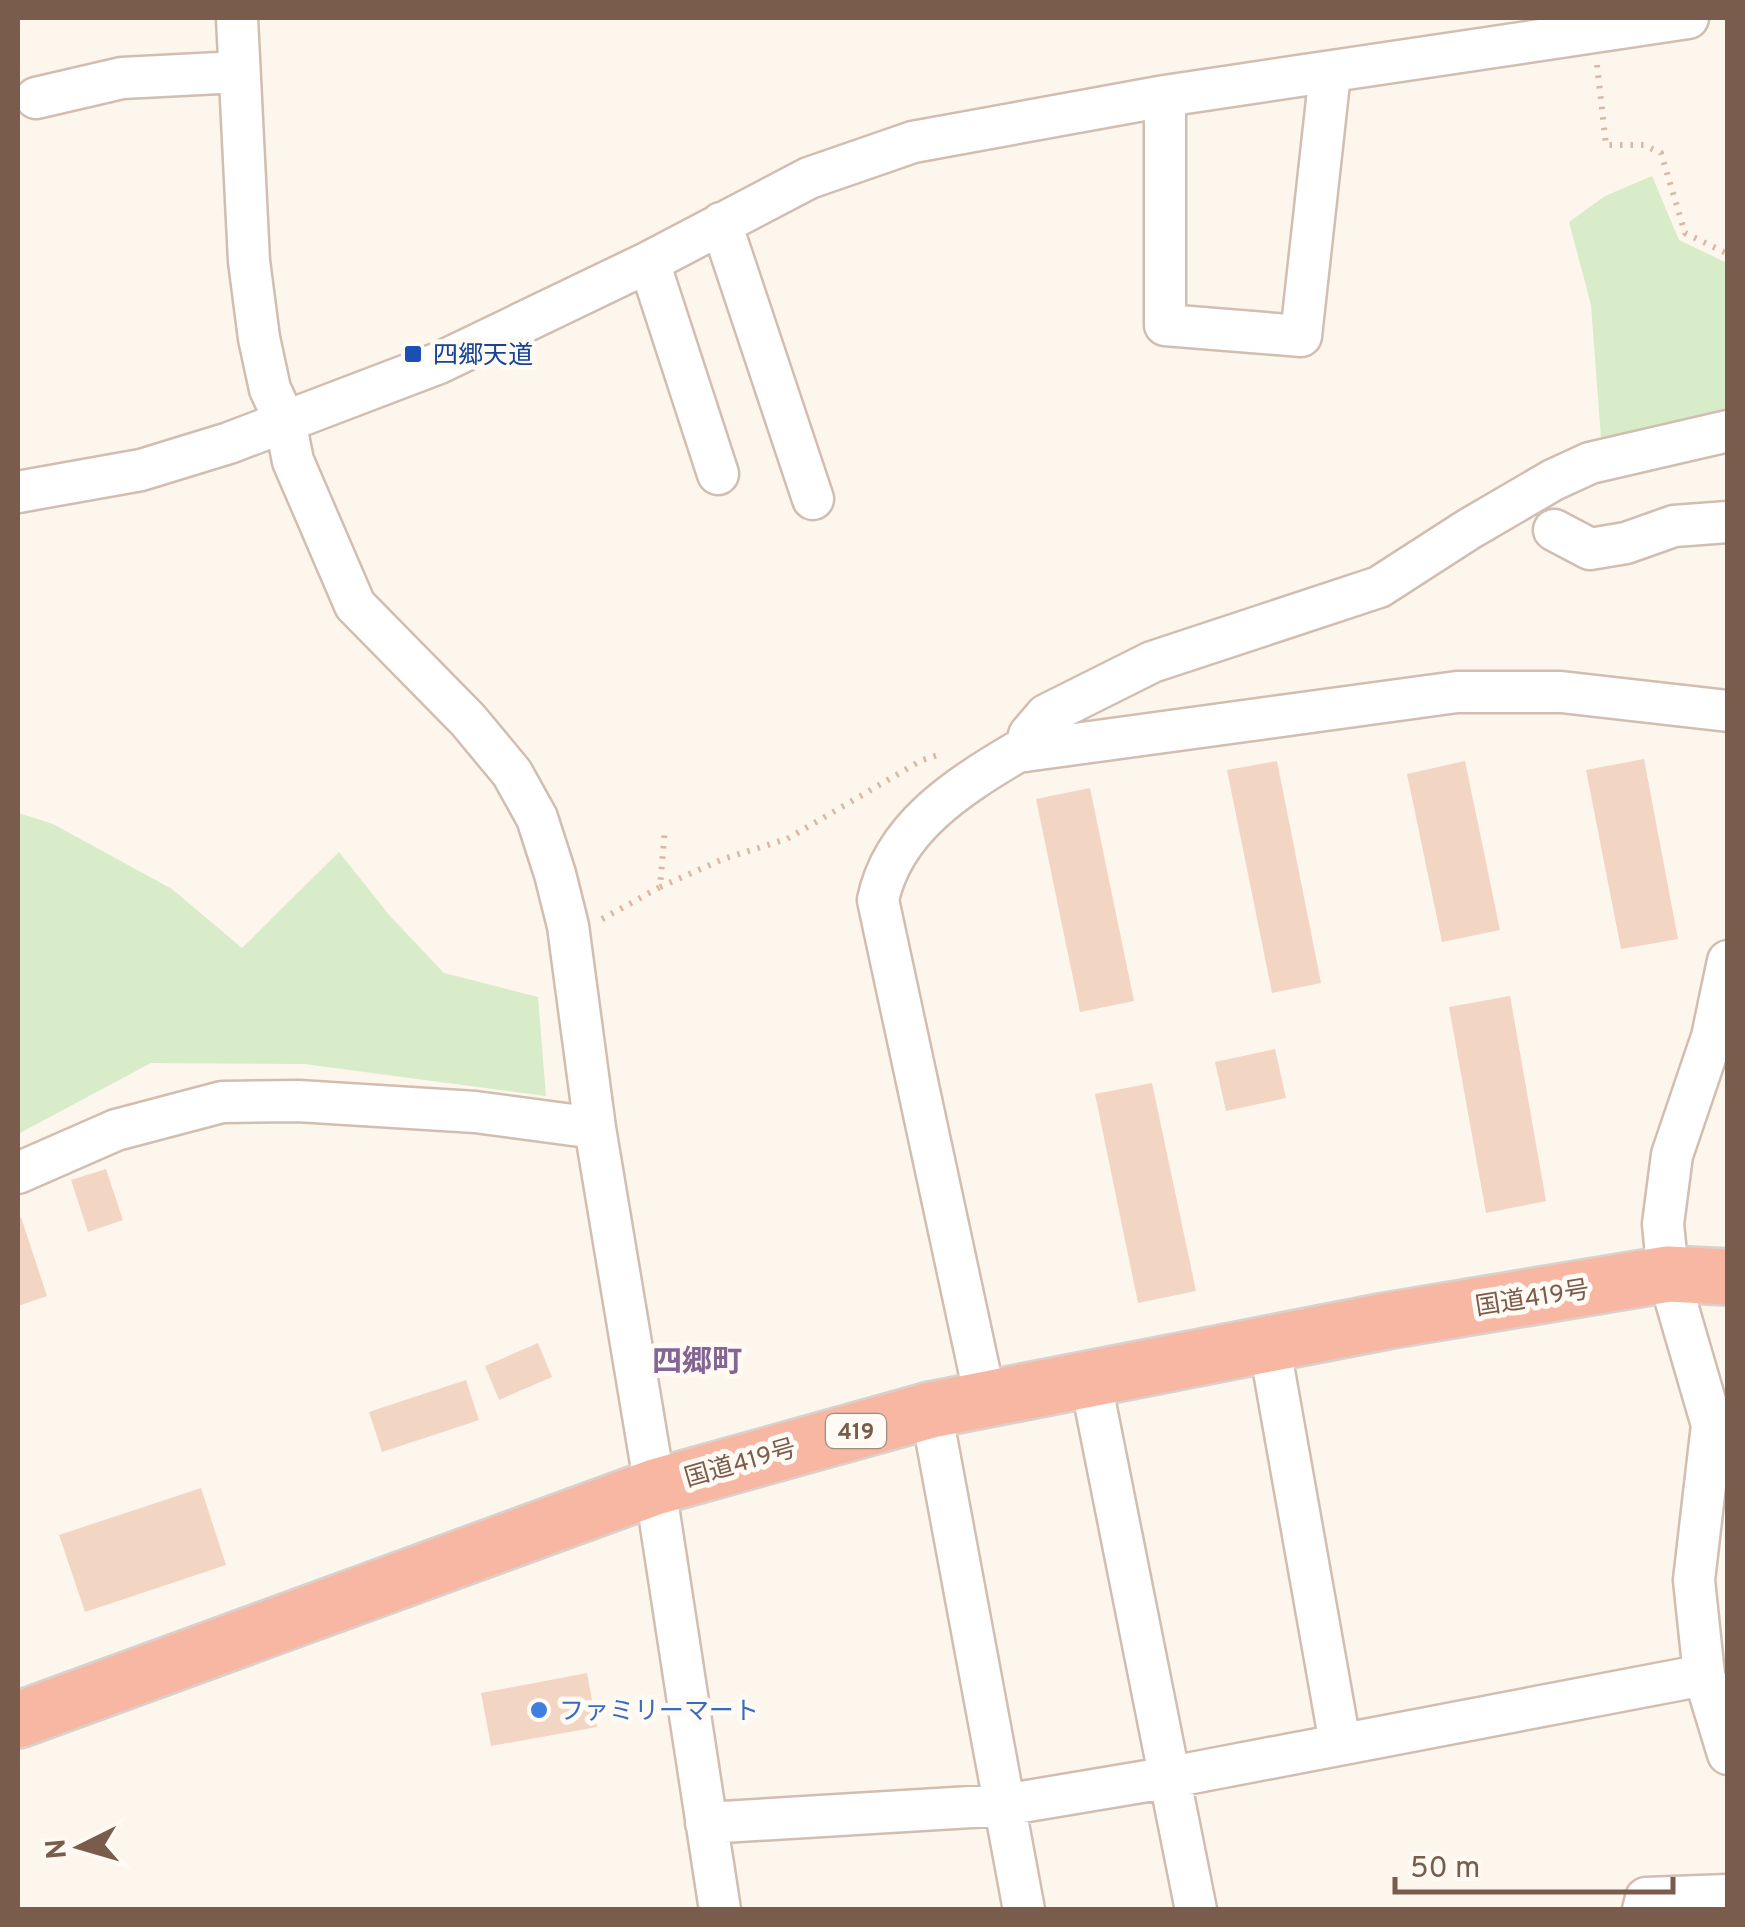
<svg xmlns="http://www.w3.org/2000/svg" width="1745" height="1927" viewBox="0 0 1745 1927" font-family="Overpass,'Noto Sans JP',sans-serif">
<rect width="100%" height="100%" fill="#fdf6ec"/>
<path fill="#d8ecc9" d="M1652 176 1679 240 1727 263V424L1608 449 1601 438 1591 305 1569 222 1605 196Z
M18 813 53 824 172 889 242 948 339 852 390 916 444 973 538 997 546 1096 304 1064 151 1063 18 1134Z"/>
<path fill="#f3d5c3" d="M1644 759 1678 939 1621 949 1586 770Z
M1277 761 1321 983 1272 993 1227 770Z
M1465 761 1500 930 1442 942 1407 774Z
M1090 788 1134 1001 1080 1012 1036 799Z
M1510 996 1546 1201 1486 1213 1449 1007Z
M1275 1049 1286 1098 1226 1111 1215 1062Z
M1152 1083 1196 1291 1138 1303 1095 1094Z
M106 1169 123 1220 88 1232 71 1180Z
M21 1217 47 1296 18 1306V1218Z
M538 1343 552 1377 499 1400 485 1366Z
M466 1380 479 1420 382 1452 369 1412Z
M201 1488 226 1565 85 1612 59 1535Z
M587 1673 597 1727 491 1746 481 1693Z"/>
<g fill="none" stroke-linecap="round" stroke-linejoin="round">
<g stroke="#d1beb0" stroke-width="45">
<path id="minor" d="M237 18 249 261 259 338 270 389 285 421 293 461 355 605 468 720 512 773 537 818 555 874 568 926 595 1128 655 1487 720 1910
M1165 96V325L1301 336 1330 73
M36 98 122 78 239 72
M721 223 813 499
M649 262 718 474
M18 492 141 470 229 443 439 363 649 262 809 178 913 142 1165 96 1688 18
M1554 530 1590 549 1626 543 1674 526 1728 522
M1026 751 1029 735 1046 715 1152 662 1379 587 1469 529 1553 480 1590 463 1728 431
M1728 961 1712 1037 1672 1155 1663 1224 1668 1274 1712 1425 1694 1580 1704 1675 1728 1754
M18 1173 116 1130 222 1102 298 1101 475 1112 595 1128
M1269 1343 1340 1743
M1090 1378 1196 1910
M986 1402 878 900C893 828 958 787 1017 752L1457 692H1561L1728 711
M931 1410 1024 1910
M706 1823 1004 1805 1171 1777 1704 1675
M1643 1910 1646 1898 1728 1895"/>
</g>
<g stroke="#dad1cd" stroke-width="60">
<path id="highway" d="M18 1720 655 1487 931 1410 1386 1321 1668 1274 1728 1277"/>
</g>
<path stroke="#d9b8a5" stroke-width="6" stroke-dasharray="2.5 8" stroke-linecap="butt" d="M1597 65 1606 145H1644L1661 153 1685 233 1728 254
M660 887 723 859 787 839 922 760 938 755
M602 919 660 887 665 828"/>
<use href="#minor" stroke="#fff" stroke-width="40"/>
<use href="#highway" stroke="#f7b7a3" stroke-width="55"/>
</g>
<rect fill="#1a4fb4" stroke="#fffaf3" stroke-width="4" x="403" y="344" width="20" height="20" rx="5"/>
<circle fill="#3f7fe0" stroke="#fffaf3" stroke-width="4" cx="539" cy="1710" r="10"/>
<g text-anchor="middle" stroke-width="10" stroke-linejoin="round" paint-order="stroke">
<rect fill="#fffaf3" stroke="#a28b7f" stroke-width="2.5" x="826" y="1414" width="60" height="34" rx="8"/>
<g font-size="22" font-weight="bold" fill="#7a5c4d">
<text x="856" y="1439">419</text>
</g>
<g font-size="25" fill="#164399" stroke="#fffaf3" text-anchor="start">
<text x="433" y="363">四郷天道</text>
</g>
<g font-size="25" fill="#7a5c4d" stroke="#fffaf3">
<text transform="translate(1532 1297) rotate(-9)" y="9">国道419号</text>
<text transform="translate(740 1462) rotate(-16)" y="9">国道419号</text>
</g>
<g font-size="25" fill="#366cbe" stroke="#fffaf3" text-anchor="start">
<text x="559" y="1719">ファミリーマート</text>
</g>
<g font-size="30" font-weight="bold" fill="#846695" stroke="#fffaf3">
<text x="697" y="1371">四郷町</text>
</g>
</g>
<rect width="1745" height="1927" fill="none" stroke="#7a5c4d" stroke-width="40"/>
<g transform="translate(80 1847) rotate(265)" stroke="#fffaf3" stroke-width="8" paint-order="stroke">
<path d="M0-8L18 38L0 25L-18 38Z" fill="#7a5c4d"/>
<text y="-15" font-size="28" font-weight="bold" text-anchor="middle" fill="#7a5c4d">N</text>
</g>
<path d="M1395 1877v15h278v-15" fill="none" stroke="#7a5c4d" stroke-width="5"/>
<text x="1410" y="1877" font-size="30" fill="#7a5c4d" stroke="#fffaf3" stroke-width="8" paint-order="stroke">50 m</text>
</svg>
